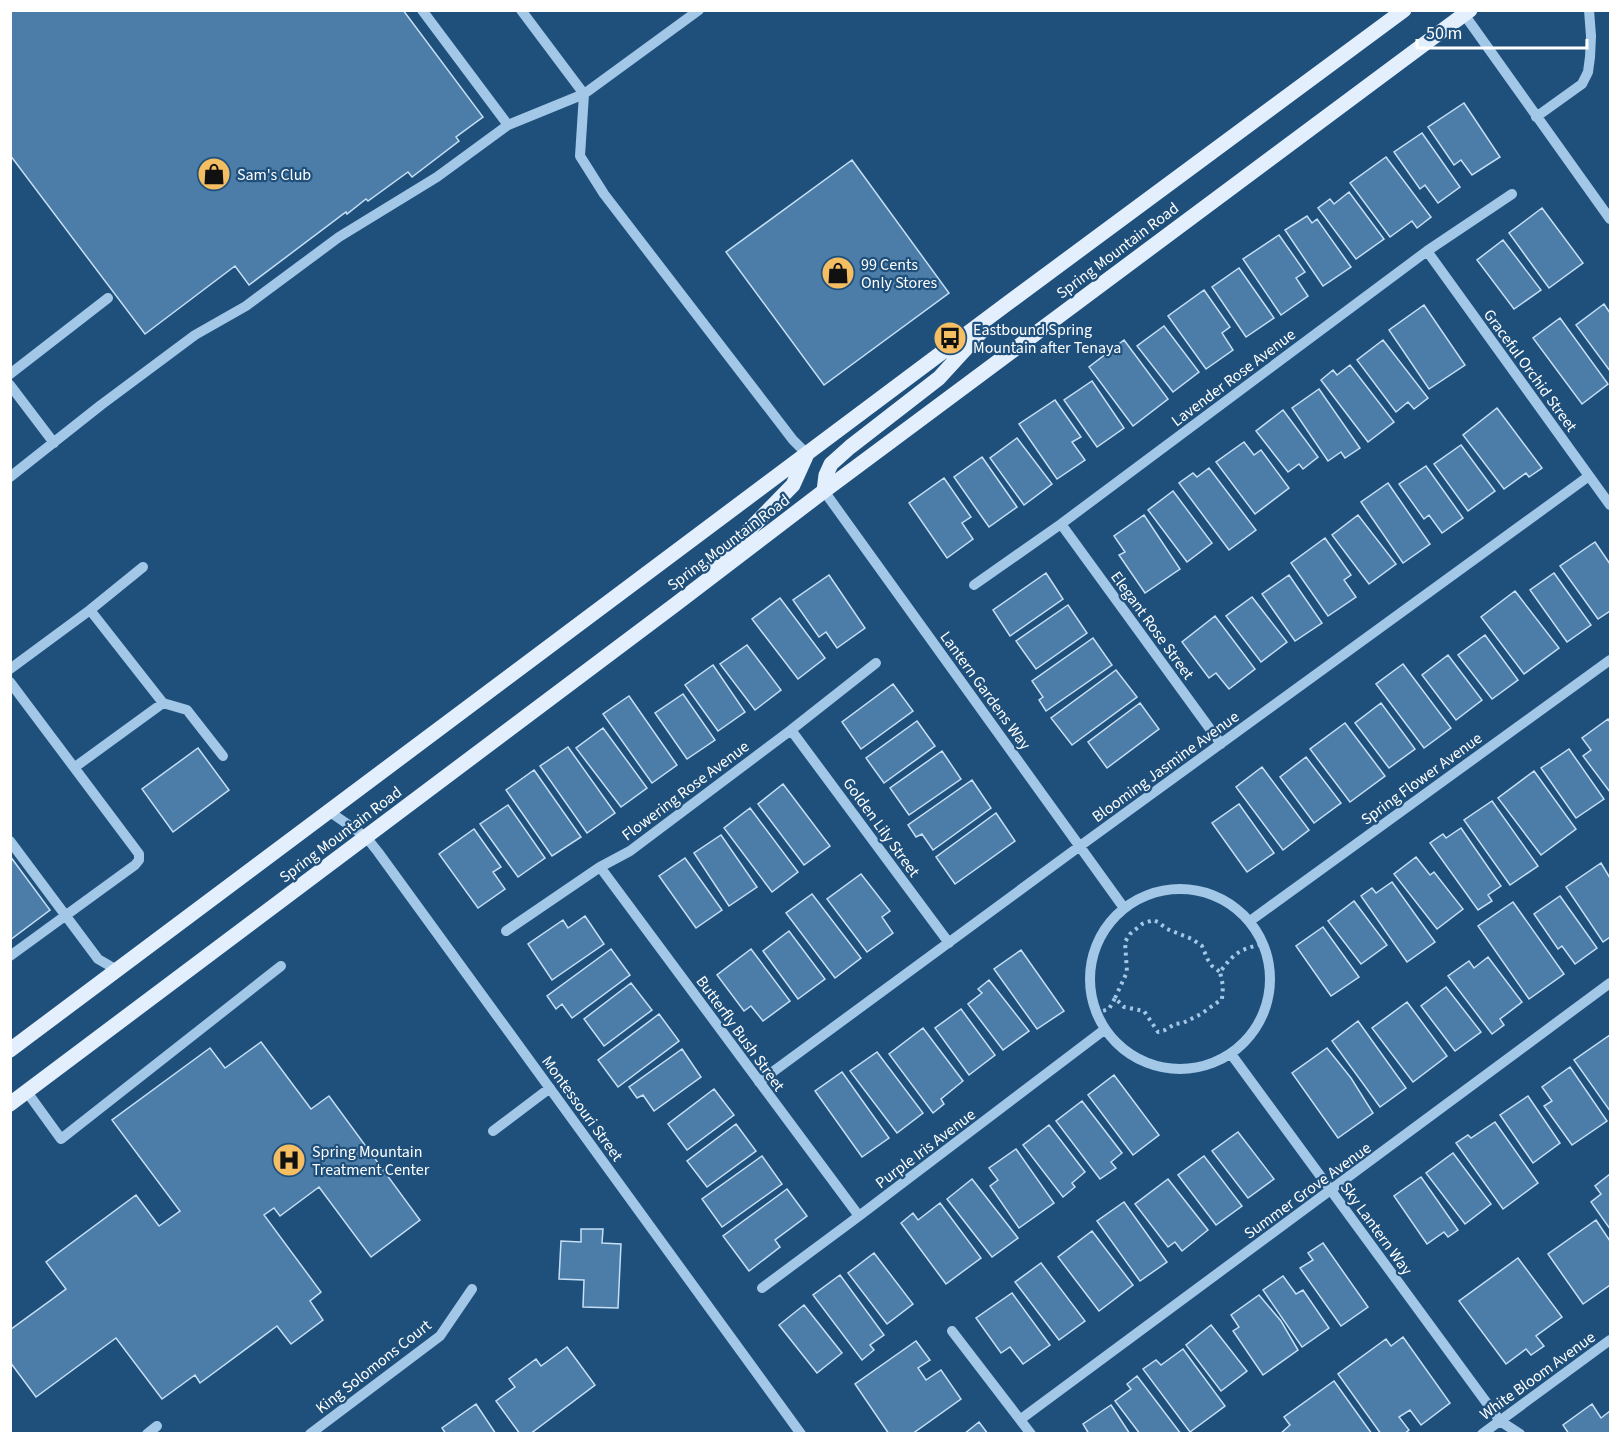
<svg xmlns="http://www.w3.org/2000/svg" width="1621" height="1444" viewBox="0 0 1621 1444" font-family="'Source Sans 3',sans-serif">
<rect width="100%" height="100%" fill="#1f507c"/>
<path fill="#4c7ca8" stroke="#c5dff5" stroke-width="1.5" d="M10 10H403L483 117 456 137 459 141 412 177 408 172 368 201 366 199 347 214 346 212 249 285 235 266 145 334 10 155Z
M1464 103 1500 157 1472 175 1461 160 1454 165 1428 127Z
M1422 133 1460 187 1438 203 1425 185 1420 189 1394 152Z
M1386 157 1431 217 1417 228 1412 221 1390 237 1350 183Z
M852 160 949 293 824 385 726 252Z
M1349 192 1384 239 1356 259 1318 208 1330 199 1334 204Z
M1542 208 1583 263 1549 288 1509 233Z
M1307 216 1312 223 1317 219 1351 267 1323 286 1285 230Z
M1279 235 1305 272 1296 278 1308 296 1281 315 1243 259Z
M1503 240 1541 290 1514 309 1477 260Z
M1239 268 1274 318 1246 337 1212 287Z
M1204 290 1230 327 1222 333 1233 350 1206 369 1168 316Z
M1604 304 1610 313V371L1576 325Z
M1424 305 1465 365 1429 389 1389 330Z
M1560 318 1608 384 1582 404 1533 338Z
M1164 326 1199 372 1173 392 1137 346Z
M1124 340 1168 399 1133 426 1089 367Z
M1383 340 1428 398 1414 409 1408 402 1396 412 1357 360Z
M1350 365 1394 422 1368 442 1321 380 1333 370 1337 375Z
M1092 381 1124 428 1097 447 1064 400Z
M1319 389 1360 448 1345 458 1341 452 1328 461 1292 408Z
M1055 400 1081 437 1072 442 1085 460 1057 479 1019 424Z
M1497 408 1542 468 1529 477 1526 473 1504 489 1463 435Z
M1283 410 1318 457 1303 469 1299 464 1288 472 1256 431Z
M1017 438 1052 484 1024 505 990 458Z
M1244 442 1254 455 1261 450 1289 488 1255 514 1216 462Z
M1461 445 1495 491 1468 511 1434 464Z
M982 457 1017 507 989 527 954 477Z
M1426 466 1463 518 1442 533 1429 515 1424 519 1399 484Z
M1209 468 1256 530 1229 550 1179 483 1193 473 1197 477Z
M944 478 971 517 962 523 973 539 947 558 909 503Z
M1388 483 1430 544 1403 563 1361 502Z
M1173 491 1212 543 1187 562 1148 510Z
M1144 515 1180 569 1145 593 1119 555 1125 552 1114 536Z
M1358 515 1396 564 1369 584 1332 535Z
M1325 538 1351 575 1344 580 1356 597 1328 616 1291 563Z
M1595 542 1610 564V611L1598 619 1560 566Z
M1046 573 1063 599 1010 636 993 610Z
M1554 573 1591 625 1567 642 1530 590Z
M829 575 865 628 837 648 826 632 819 637 793 600Z
M1289 575 1322 623 1295 641 1262 594Z
M1515 591 1559 648 1524 674 1481 617Z
M1252 597 1287 642 1261 662 1226 616Z
M780 598 825 658 798 679 752 619Z
M1068 605 1087 633 1036 669 1016 641Z
M1215 616 1255 669 1229 689 1216 673 1209 678 1182 642Z
M1485 635 1518 680 1492 699 1458 655Z
M1093 638 1112 665 1046 711 1039 700 1043 697 1032 681Z
M747 645 781 690 755 710 720 664Z
M1448 655 1482 700 1456 720 1422 675Z
M1403 664 1451 728 1424 748 1376 684Z
M713 665 745 712 718 731 685 685Z
M1116 670 1137 697 1072 745 1051 718Z
M893 684 913 711 861 749 842 722Z
M683 694 715 740 687 759 655 713Z
M629 696 677 765 652 783 603 714Z
M1140 703 1159 729 1107 768 1088 742Z
M1381 703 1415 749 1389 768 1355 723Z
M1608 719 1610 722V792L1583 756 1591 750 1582 738Z
M917 721 935 746 884 783 866 758Z
M1345 723 1385 776 1350 802 1310 749Z
M603 728 647 788 621 807 576 748Z
M568 747 615 813 587 833 540 766Z
M198 748 229 790 173 832 142 789Z
M1569 749 1604 799 1576 818 1541 768Z
M942 751 961 779 909 815 890 788Z
M1306 757 1341 803 1314 823 1280 777Z
M1262 767 1309 830 1283 850 1236 787Z
M534 770 581 837 552 856 506 790Z
M1534 771 1576 829 1541 855 1498 798Z
M972 780 991 808 933 850 922 834 916 837 908 825Z
M783 784 830 846 804 865 758 804Z
M1492 801 1538 866 1510 885 1464 820Z
M1239 804 1274 853 1247 872 1212 823Z
M508 805 545 858 518 877 480 824Z
M750 808 798 872 772 892 724 828Z
M996 813 1015 841 955 884 936 857Z
M1461 828 1501 886 1488 895 1492 901 1478 910 1430 843 1443 834 1446 838Z
M474 829 501 867 493 872 505 889 478 908 439 854Z
M721 835 757 887 729 906 694 853Z
M10 856 50 910 10 940Z
M1416 857 1430 875 1434 872 1463 909 1437 929 1394 874Z
M685 858 722 910 696 928 659 876Z
M1601 863 1610 878V937L1603 942 1566 887Z
M861 874 890 911 882 917 893 933 867 952 827 899Z
M1392 882 1435 942 1407 962 1361 896 1372 888 1376 893Z
M812 894 861 958 835 978 786 913Z
M1560 896 1597 948 1575 964 1562 946 1558 949 1534 914Z
M1354 901 1387 945 1361 964 1328 921Z
M1513 902 1564 974 1529 999 1478 926Z
M585 916 604 944 552 980 528 944 563 920 568 928Z
M1323 927 1359 977 1331 996 1296 946Z
M789 931 825 979 798 999 763 951Z
M611 949 630 975 572 1018 562 1004 556 1009 547 996Z
M751 949 790 1001 763 1021 751 1006 744 1011 717 975Z
M1021 950 1064 1011 1037 1029 994 969Z
M1488 957 1522 1002 1500 1019 1504 1025 1492 1034 1448 976 1469 961 1474 968Z
M989 980 1029 1031 1003 1050 968 1004 982 993 978 989Z
M631 983 652 1010 604 1046 584 1019Z
M1446 987 1481 1032 1455 1051 1421 1006Z
M1407 1002 1447 1056 1413 1082 1372 1028Z
M961 1009 995 1055 969 1075 935 1028Z
M659 1014 679 1041 618 1087 598 1060Z
M1358 1021 1406 1088 1380 1107 1332 1041Z
M923 1028 963 1081 941 1099 944 1104 933 1113 889 1054Z
M1610 1035V1111L1574 1060Z
M261 1042 311 1109 329 1096 420 1220 371 1257 319 1187 280 1216 274 1208 264 1215 321 1292 310 1301 323 1320 291 1344 277 1326 200 1383 195 1375 162 1399 116 1338 36 1397 10 1362V1330L66 1289 46 1262 136 1195 159 1226 180 1211 112 1120 210 1048 225 1068Z
M1327 1048 1351 1078 1373 1113 1338 1138 1292 1073Z
M682 1049 701 1077 654 1111 643 1095 637 1098 629 1087Z
M877 1052 923 1113 897 1133 850 1071Z
M1570 1067 1607 1121 1572 1145 1544 1106 1552 1101 1542 1087Z
M842 1072 889 1138 862 1157 815 1091Z
M1114 1075 1159 1135 1133 1155 1088 1095Z
M714 1089 734 1115 687 1150 668 1124Z
M1528 1096 1560 1143 1533 1163 1500 1115Z
M1082 1101 1122 1153 1111 1162 1116 1168 1100 1179 1056 1121Z
M1495 1122 1538 1183 1503 1209 1456 1143 1468 1135 1471 1138Z
M736 1124 756 1151 707 1187 687 1161Z
M1049 1125 1085 1172 1072 1183 1075 1187 1063 1197 1023 1145Z
M1238 1132 1274 1179 1248 1198 1212 1151Z
M1016 1149 1054 1203 1019 1228 990 1186 998 1180 989 1168Z
M1453 1153 1491 1204 1465 1224 1426 1173Z
M762 1156 782 1184 722 1227 702 1199Z
M1204 1156 1242 1206 1216 1225 1178 1175Z
M1610 1174V1229L1591 1202 1601 1194 1595 1186Z
M1421 1177 1458 1230 1448 1237 1444 1232 1427 1244 1394 1196Z
M972 1179 1018 1238 992 1257 947 1199Z
M1168 1179 1208 1230 1182 1251 1175 1242 1168 1247 1135 1204Z
M787 1189 807 1216 775 1240 780 1247 749 1271 723 1236Z
M1124 1202 1167 1262 1140 1281 1097 1221Z
M940 1203 981 1258 946 1284 901 1223 913 1213 918 1220Z
M1596 1220 1610 1241V1285L1583 1304 1548 1254Z
M581 1229H603L602 1243 621 1244 618 1308 583 1307 584 1280 559 1279 561 1241 581 1242Z
M1092 1231 1133 1285 1099 1311 1058 1257Z
M1323 1243 1368 1307 1341 1326 1300 1268 1313 1260 1308 1253Z
M874 1253 913 1304 887 1324 848 1273Z
M1518 1258 1562 1317 1536 1336 1544 1346 1531 1355 1526 1349 1506 1364 1459 1301Z
M1041 1263 1085 1321 1059 1340 1015 1282Z
M840 1275 884 1335 870 1345 874 1350 862 1360 813 1295Z
M1283 1276 1296 1294 1303 1290 1329 1328 1302 1347 1263 1290Z
M1012 1293 1050 1345 1023 1364 1010 1347 1001 1353 976 1318Z
M1259 1295 1281 1321 1298 1350 1263 1375 1233 1331 1239 1327 1231 1315Z
M804 1305 842 1353 817 1373 779 1325Z
M1211 1325 1247 1371 1221 1391 1186 1345Z
M1403 1337 1450 1403 1421 1425 1410 1410 1399 1417 1409 1430 1404 1434H1381L1338 1374 1386 1339 1391 1346Z
M916 1341 930 1360 918 1368 926 1380 941 1370 961 1399 912 1434H889L855 1384Z
M567 1347 595 1385 530 1434H520L496 1401 515 1387 509 1379 536 1359 541 1366Z
M1183 1349 1225 1406 1190 1432 1143 1369 1156 1360 1161 1365Z
M1137 1376 1181 1434H1140L1115 1401 1131 1389 1127 1384Z
M1334 1381 1372 1434H1280L1290 1425 1284 1417Z
M476 1404 496 1434H446L442 1428Z
M1592 1404 1601 1418 1610 1411V1434H1569L1563 1425Z
M1111 1405 1130 1434H1089L1083 1424Z
M979 1422 988 1434H964Z"/>
<g fill="none" stroke-linecap="round" stroke-linejoin="round">
<path stroke="#a2c7e7" stroke-width="4" stroke-dasharray="3 4.5" stroke-linecap="butt" d="M1115 998 1127 972 1125 942 1130 934 1142 924 1153 920 1158 922 1167 929 1192 939 1202 946 1208 960 1212 966 1220 972
M1096 1013 1109 1009 1115 998 1124 1007 1144 1011 1158 1032 1165 1030 1175 1024 1183 1023 1201 1014 1222 999 1223 986 1220 972C1234 953 1240 949 1263 944"/>
<path stroke="#a2c7e7" stroke-width="10" d="M422 10 508 125
M521 10 584 94 580 156 604 194 793 440 807 454
M1461 10 1610 219
M1536 117 1582 84 1588 72 1590 57 1591 36 1589 10
M1427 251 1610 505
M10 374 108 298
M10 385 54 443
M10 477 101 405 195 335 246 306 339 237 437 177 508 125 584 94 699 10
M824 491 1124 908
M1061 524 1221 744
M974 585 1061 524 1427 251 1512 194
M90 610 163 703 187 710 223 756
M10 669 90 610 143 567
M10 682 139 854V860L135 865 10 956
M791 730 949 943
M75 767 163 703
M330 812 366 837 378 852 801 1434
M10 841 98 959 117 970
M600 867 859 1216
M1090 979a90 90 0 1 1 180 0a90 90 0 1 1-180 0Z
M1250 921 1610 660
M506 931 600 867 630 851 791 730 876 663
M1231 1054 1500 1421 1520 1434
M759 1082 1080 846 1589 476
M27 1092 61 1139 281 966
M493 1131 550 1088
M762 1288 859 1216 1104 1030
M952 1331 1031 1434
M1021 1419 1610 983
M147 1434 157 1426
M310 1434 440 1336 472 1289
M1482 1434 1610 1340"/>
<path stroke="#e3effd" stroke-width="15" d="M824 491 826 475 831 464 850 447 939 378 982 331
M712 568 793 485 807 454
M10 1050 1008 303 1404 10
M10 1104 676 604 824 491 1470 10"/>
</g>
<defs>
<g id="shop-disc" transform="scale(1.725)"><circle r="9.5" fill="#f5be62" stroke="#1f507c"/><path d="M-5-2.5h2.3a2.7 3.5 0 0 1 5.4 0H5L5.5 6h-11ZM-1.5-2.5h3a1.5 2.3 0 0 0-3 0Z" fill="#111"/></g>
<g id="bus-disc" transform="scale(1.725)"><circle r="9.5" fill="#f5be62" stroke="#1f507c"/><path d="M-5-6H5V4H4V6H2V4H-2V6H-4V4H-5ZM-3.5-4V0h7V-4ZM-3.5 1.2v1.5H-2V1.2ZM2 1.2v1.5H3.5V1.2Z" fill="#111"/></g>
<g id="hospital-disc" transform="scale(1.725)"><circle r="9.5" fill="#f5be62" stroke="#1f507c"/><path d="M-5-5h3v3.5h4V-5h3V5h-3V1.5h-4V5h-3Z" fill="#111"/></g>
</defs>
<g fill-rule="evenodd">
<use href="#shop-disc" x="214" y="174"/>
<use href="#shop-disc" x="838" y="273"/>
<use href="#bus-disc" x="950" y="338"/>
<use href="#hospital-disc" x="289" y="1160"/>
</g>
<g text-anchor="middle" stroke-width="4.5" stroke-linejoin="round" paint-order="stroke">
<g font-size="16" fill="#fff" stroke="#1f507c" text-anchor="start">
<text x="237" y="180">Sam's Club</text>
<text x="861" y="270">99 Cents<tspan x="861" dy="18">Only Stores</tspan></text>
<text x="973" y="335">Eastbound Spring<tspan x="973" dy="18">Mountain after Tenaya</tspan></text>
<text x="312" y="1157">Spring Mountain<tspan x="312" dy="18">Treatment Center</tspan></text>
</g>
<g font-size="16" fill="#fff" stroke="#1f507c">
<text transform="translate(1117 250) rotate(-37)" y="6">Spring Mountain Road</text>
<text transform="translate(1531 370) rotate(54)" y="6">Graceful Orchid Street</text>
<text transform="translate(1233 377) rotate(-37)" y="6">Lavender Rose Avenue</text>
<text transform="translate(728 542) rotate(-37)" y="6">Spring Mountain Road</text>
<text transform="translate(1153 625) rotate(54)" y="6">Elegant Rose Street</text>
<text transform="translate(986 690) rotate(54)" y="6">Lantern Gardens Way</text>
<text transform="translate(1165 766) rotate(-36)" y="6">Blooming Jasmine Avenue</text>
<text transform="translate(1421 778) rotate(-36)" y="6">Spring Flower Avenue</text>
<text transform="translate(685 790) rotate(-37)" y="6">Flowering Rose Avenue</text>
<text transform="translate(882 827) rotate(54)" y="6">Golden Lily Street</text>
<text transform="translate(340 834) rotate(-37)" y="6">Spring Mountain Road</text>
<text transform="translate(741 1033) rotate(54)" y="6">Butterfly Bush Street</text>
<text transform="translate(583 1108) rotate(54)" y="6">Montessouri Street</text>
<text transform="translate(925 1148) rotate(-37)" y="6">Purple Iris Avenue</text>
<text transform="translate(1307 1190) rotate(-36)" y="6">Summer Grove Avenue</text>
<text transform="translate(1377 1228) rotate(54)" y="6">Sky Lantern Way</text>
<text transform="translate(373 1366) rotate(-38)" y="6">King Solomons Court</text>
<text transform="translate(1537 1375) rotate(-36)" y="6">White Bloom Avenue</text>
</g>
</g>
<rect width="1621" height="1444" fill="none" stroke="#ffffff" stroke-width="24"/>
<path d="M1417 39v9h170v-9" fill="none" stroke="#ffffff" stroke-width="3"/>
<text x="1426" y="39" font-size="18" fill="#ffffff" stroke="#1f507c" stroke-width="4.5" paint-order="stroke">50 m</text>
</svg>
